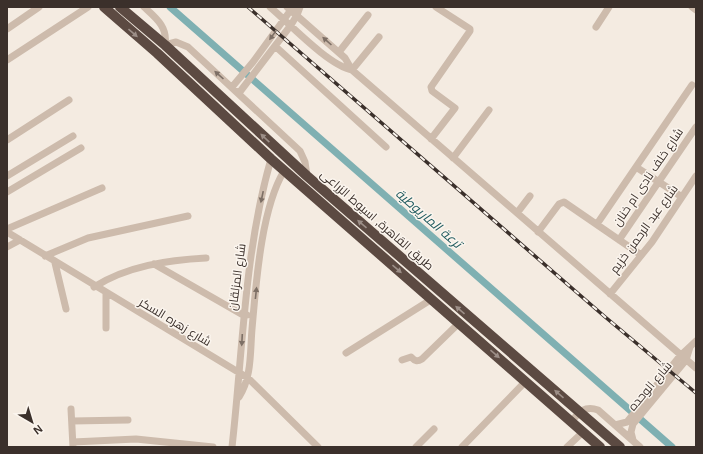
<svg xmlns="http://www.w3.org/2000/svg" width="703" height="454" viewBox="0 0 703 454" font-family="Helvetica,Cairo,sans-serif">
<rect width="100%" height="100%" fill="#f4ebe1"/>
<g fill="none" stroke-linecap="round" stroke-linejoin="round">
<path stroke="#7fb0b2" stroke-width="7" d="M170 7 672 447"/>
<path stroke="#cdbbac" stroke-width="7" d="M144 7C156 18 168 27 165 45
M270 7C290 24 328 65 352 70
M287 7 345 58 352 70 696 368
M692 7 696 10
M596 27 609 7
M7 29 39 7
M165 45 176 42 188 47 300 151 305 162 307 176
M275 46 386 147
M339 52 368 15
M7 60 88 7
M352 70 379 37
M232 87 253 62 293 7
M239 93 291 25 297 15 300 7
M431 139 455 108 432 91 431 87 470 31V29L436 7
M7 140 69 100
M453 158 489 110
M636 167 682 197
M7 176 73 136
M7 192 81 148
M517 213 530 196
M597 224 692 85
M7 229 102 188
M7 232 248 378 318 447
M538 232 559 204 564 202 641 255
M619 240 696 127
M7 247 20 240
M45 256 88 238 188 216
M55 263 66 309
M154 264 243 315H247
M94 287C127 266 168 260 206 258
M106 294V328
M610 294 652 242 696 176
M346 353 432 299
M402 360 411 357C415 361 417 362 422 359L459 323
M239 397C252 377 250 352 252 329 256 284 261 209 284 171
M71 409 73 447
M72 421 128 420
M571 422C579 412 585 405 598 410L640 447
M615 425 627 422 680 356 696 341
M633 440 631 432 633 424 686 360 690 347
M73 442 136 439 213 447
M232 447C243 350 244 253 271 159
M416 447 434 429
M462 447 526 381
M567 447 583 432"/>
<path stroke="#5c4a42" stroke-width="10" d="M104 7 157 53 271 159 600 447
M120 7 165 45 307 176 620 447"/>
<g stroke="#3b302b" stroke-width="3.5">
<path id="rail" d="M248 7 604 316 696 393"/>
</g>
<use href="#rail" stroke="#fbf5ee" stroke-width="2" stroke-dasharray="6" stroke-linecap="butt"/>
</g>
<defs><path id="oneway-solid" d="M-6-.8H1V-3.2L6.5 0L1 3.2V.8H-6Z"/></defs>
<g fill="#9c8e87">
<use href="#oneway-solid" transform="translate(133 33) rotate(41)"/>
<use href="#oneway-solid" transform="translate(265 138) rotate(-137)"/>
<use href="#oneway-solid" transform="translate(362 224) rotate(-139)"/>
<use href="#oneway-solid" transform="translate(397 269) rotate(41)"/>
<use href="#oneway-solid" transform="translate(460 310) rotate(-139)"/>
<use href="#oneway-solid" transform="translate(495 354) rotate(41)"/>
<use href="#oneway-solid" transform="translate(559 394) rotate(-139)"/>
</g>
<g fill="#7d6f65">
<use href="#oneway-solid" transform="translate(273 35) rotate(126)"/>
<use href="#oneway-solid" transform="translate(327 41) rotate(-138)"/>
<use href="#oneway-solid" transform="translate(219 75) rotate(-138)"/>
<use href="#oneway-solid" transform="translate(262 197) rotate(102)"/>
<use href="#oneway-solid" transform="translate(256 293) rotate(-84)"/>
<use href="#oneway-solid" transform="translate(242 340) rotate(93)"/>
</g>
<g text-anchor="middle" stroke-width="3" stroke-linejoin="round" paint-order="stroke">
<g font-size="12" fill="#3b302b" stroke="#fbf5ee">
<text transform="translate(648 177) rotate(-56)" y="4">شارع خلف نادى ام خنان</text>
<text transform="translate(377 220) rotate(41)" y="4">طريق القاهرة, اسيوط الزراعى</text>
<text transform="translate(644 229) rotate(-54)" y="4">شارع عبد الرحمن خزيم</text>
<text transform="translate(237 277) rotate(-82)" y="4">شارع المزلقان</text>
<text transform="translate(175 322) rotate(31)" y="4">شارع زهره السكر</text>
<text transform="translate(650 386) rotate(-50)" y="4">شارع الوحده</text>
</g>
<g font-size="13" font-style="italic" fill="#1f5a5e" stroke="#fbf5ee">
<text transform="translate(429 218) rotate(41)" y="5">ترعة الماريوطية</text>
</g>
</g>
<rect width="703" height="454" fill="none" stroke="#3b302b" stroke-width="16"/>
<g transform="translate(32 422) rotate(142)" stroke="#fbf5ee" stroke-width="3" paint-order="stroke">
<path d="M0-3L7 15L0 10L-7 15Z" fill="#3b302b"/>
<text y="-6" font-size="11" font-weight="bold" text-anchor="middle" fill="#3b302b">N</text>
</g>
</svg>
